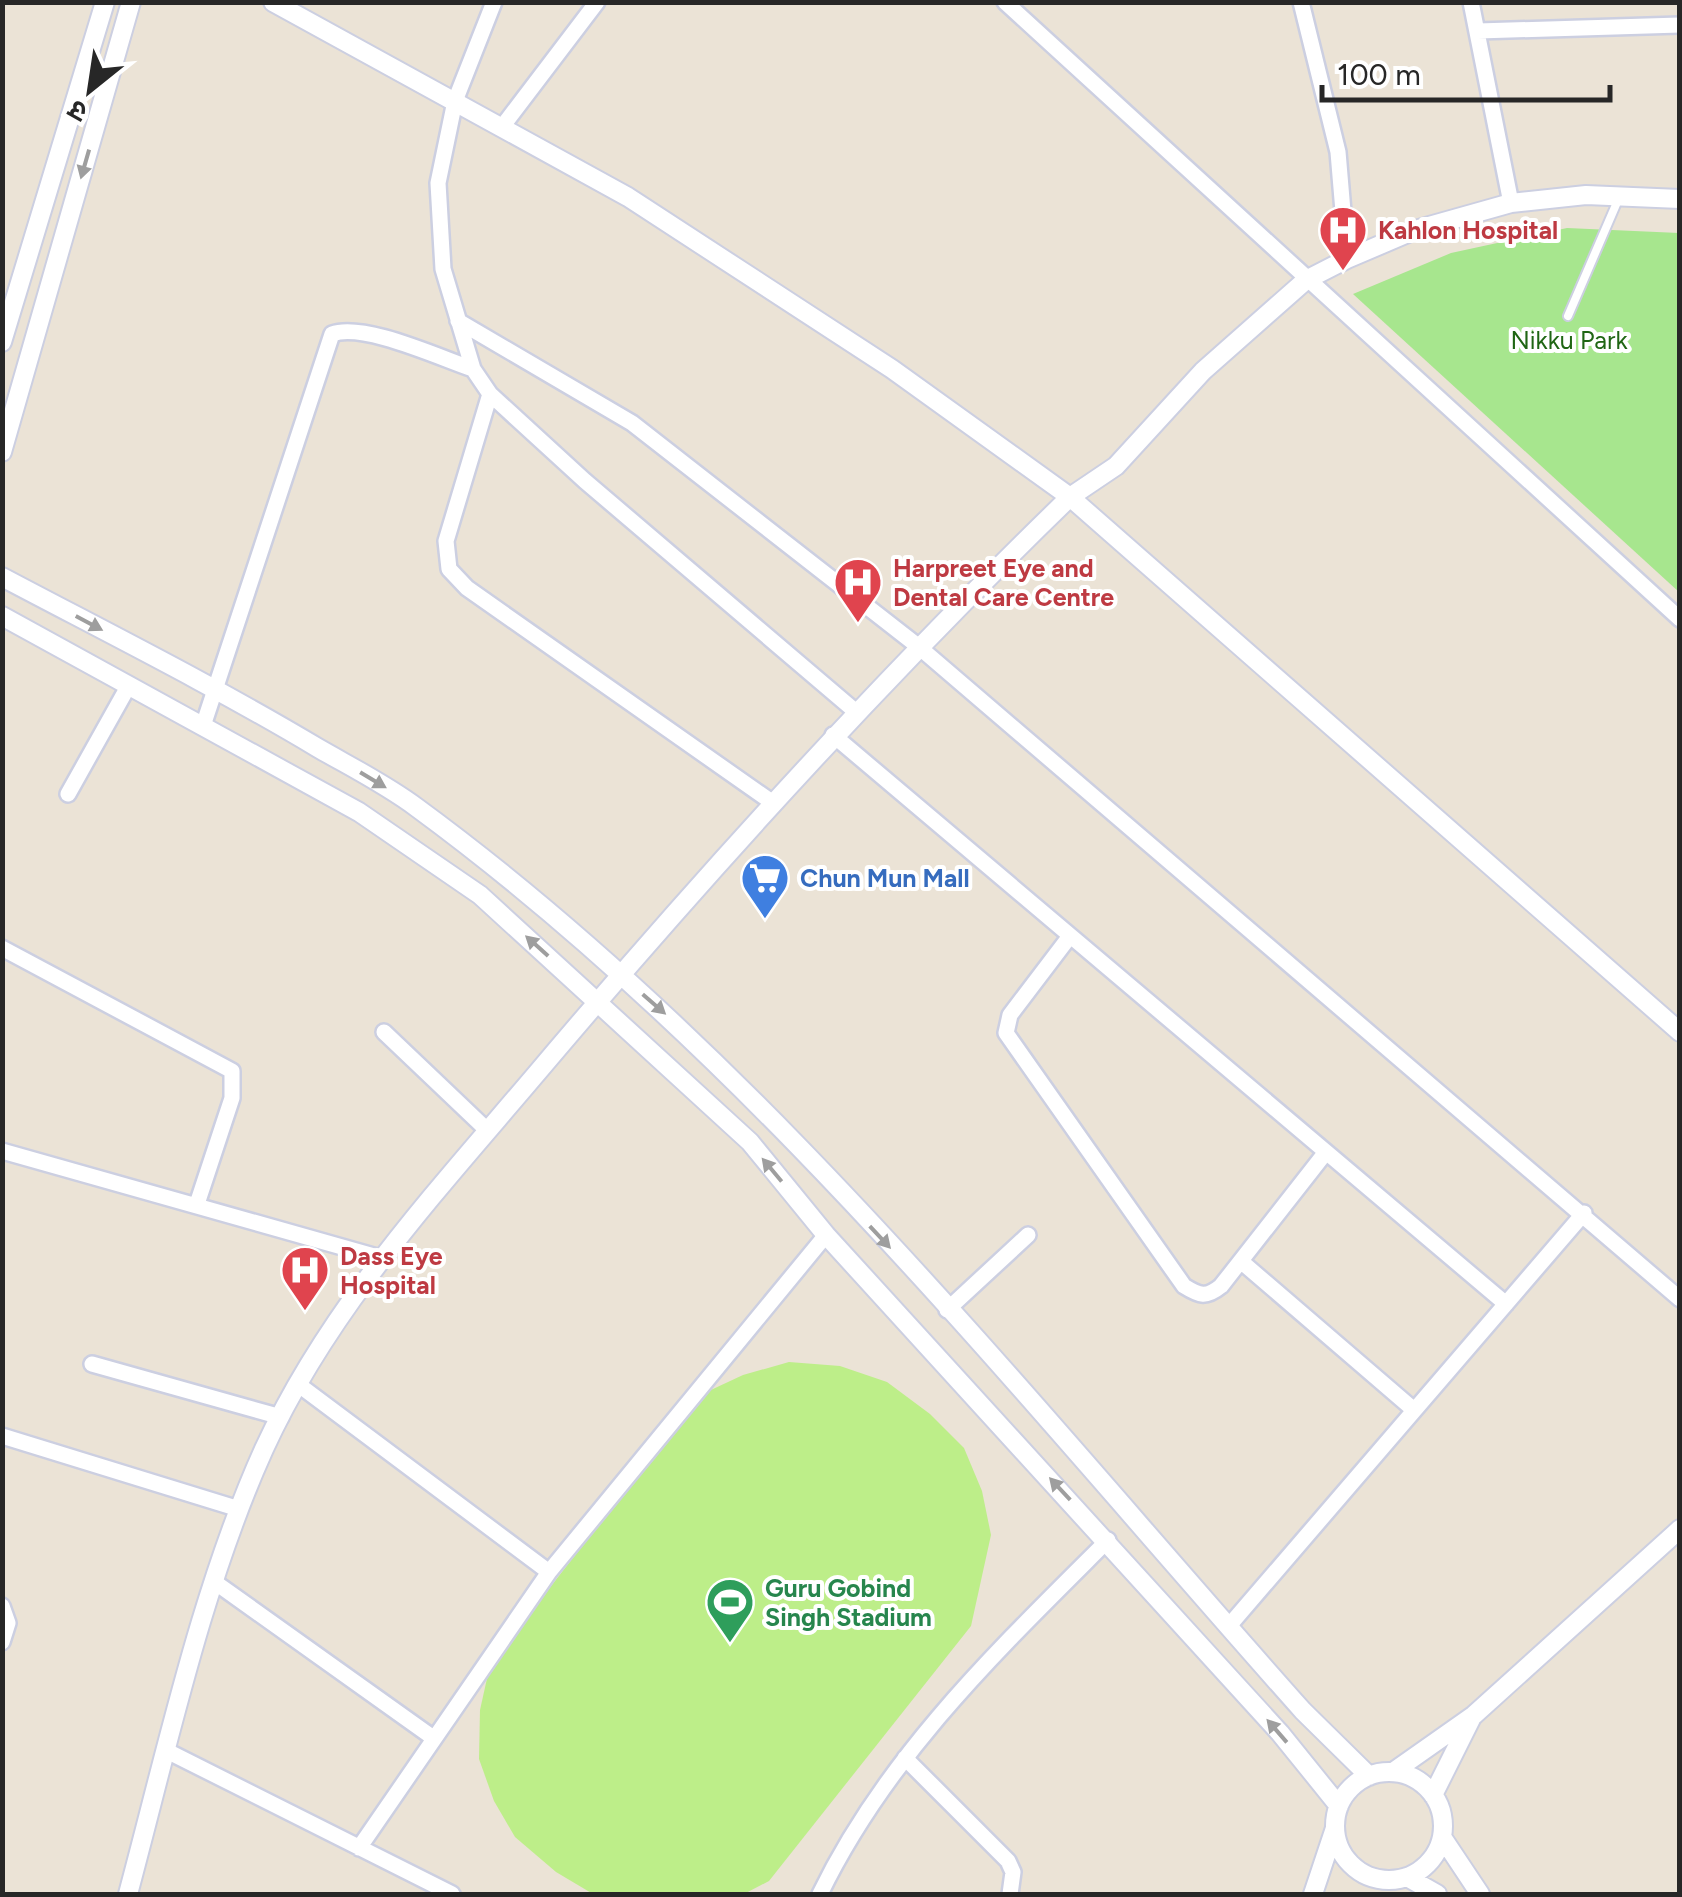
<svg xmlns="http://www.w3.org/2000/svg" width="1682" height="1897" viewBox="0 0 1682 1897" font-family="Figtree,'Noto Sans Devanagari',sans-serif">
<rect width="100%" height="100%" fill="#ebe3d6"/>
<path fill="#a7e68e" d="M1567 228 1679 233V592L1353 294 1451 253Z"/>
<path fill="#bdee89" d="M789 1362 840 1366 887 1382 930 1414 964 1448 982 1491 991 1535 971 1626 769 1881 744 1894H593L556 1872 515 1837 494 1801 479 1759 480 1710 490 1665 698 1396 743 1375Z"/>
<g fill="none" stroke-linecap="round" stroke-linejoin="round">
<g stroke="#cccfe1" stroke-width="12">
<path id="service" d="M1568 316 1618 200"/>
</g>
<g stroke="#cccfe1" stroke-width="20">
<path id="minor" d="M494 2 455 101 438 183 443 269 473 369 490 394 585 481 855 711
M1005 2 1680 619
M1301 2 1338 152 1347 259
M1471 2 1511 203
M1478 31 1680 25
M502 127 597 2
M458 321 632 423 919 647 1680 1299
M490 394 446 541 449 569 467 588 773 803
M203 726 332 334C363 322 440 358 473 369
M833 735 1506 1304
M68 794 129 685
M1070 936 1010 1015 1006 1033 1184 1286C1200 1296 1206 1298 1221 1286L1326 1152
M2 948 232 1071V1098L197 1204
M384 1032 488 1131
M2 1151 381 1258
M1243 1263 1414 1410
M947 1310 1028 1235
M92 1364 281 1417
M299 1385 549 1572
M2 1436 239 1509
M216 1583 432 1737
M2 1606 8 1623 2 1642
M1228 1627 1584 1213
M167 1751 452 1894
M905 1758 1008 1861 1013 1872 1010 1894
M359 1848 549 1572 826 1235
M820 1894C888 1754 999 1649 1108 1540"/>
</g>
<g stroke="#cccfe1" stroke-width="22">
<path id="tertiary" d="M273 2 628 197 892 369 1070 497 1680 1032
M2 342 105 2
M2 452 131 2
M2 577C108 633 216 687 318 748 351 767 385 784 416 807 757 1057 1023 1397 1303 1711L1369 1776
M2 616 359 812 480 895 750 1142 826 1235 1280 1733 1339 1806
M1393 1772 1474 1715 1680 1529
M1335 1826a54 54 0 1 1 108 0a54 54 0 1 1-108 0Z
M1433 1795 1471 1719
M1442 1837 1480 1894
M1407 1877 1437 1894
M128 1894C167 1749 202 1586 264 1449 329 1307 437 1191 537 1073 706 873 882 679 1070 497L1116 466 1203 371 1306 280 1347 259 1415 230 1511 203 1586 195 1680 199
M1313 1894 1335 1828"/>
</g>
<use href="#service" stroke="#fff" stroke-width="8"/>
<use href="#minor" stroke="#fff" stroke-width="15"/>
<use href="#tertiary" stroke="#fff" stroke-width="18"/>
</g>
<defs><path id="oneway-solid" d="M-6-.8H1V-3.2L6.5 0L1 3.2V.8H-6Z" transform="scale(2.5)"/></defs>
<g fill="#9e9e9e">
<use href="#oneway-solid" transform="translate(85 164) rotate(106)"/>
<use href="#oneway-solid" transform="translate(89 623) rotate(28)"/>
<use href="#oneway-solid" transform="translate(373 780) rotate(31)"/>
<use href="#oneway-solid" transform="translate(537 946) rotate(-138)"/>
<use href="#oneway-solid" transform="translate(654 1004) rotate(41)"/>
<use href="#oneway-solid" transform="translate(772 1170) rotate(-130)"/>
<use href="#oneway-solid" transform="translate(880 1237) rotate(47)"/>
<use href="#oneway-solid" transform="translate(1060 1489) rotate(-133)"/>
<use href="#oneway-solid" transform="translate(1277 1731) rotate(-131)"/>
</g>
<defs>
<g id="hospital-pin" transform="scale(2.5)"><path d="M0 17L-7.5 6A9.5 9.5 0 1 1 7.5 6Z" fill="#e0444e" stroke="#fff"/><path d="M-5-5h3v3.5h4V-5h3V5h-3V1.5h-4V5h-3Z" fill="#fff"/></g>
<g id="supermarket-pin" transform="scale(2.5)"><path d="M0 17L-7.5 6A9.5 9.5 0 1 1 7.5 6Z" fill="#3f7fe0" stroke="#fff"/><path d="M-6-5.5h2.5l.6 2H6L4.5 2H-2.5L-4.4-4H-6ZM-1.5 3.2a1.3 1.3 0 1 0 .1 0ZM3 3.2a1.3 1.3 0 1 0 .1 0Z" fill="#fff"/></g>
<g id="stadium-pin" transform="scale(2.5)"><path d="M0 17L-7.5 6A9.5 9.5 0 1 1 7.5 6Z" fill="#2e9e5b" stroke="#fff"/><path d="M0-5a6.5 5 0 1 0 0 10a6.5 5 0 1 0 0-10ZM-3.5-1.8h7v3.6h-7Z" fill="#fff"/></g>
</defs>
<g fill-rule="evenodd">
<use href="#hospital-pin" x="1343" y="230"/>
<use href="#hospital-pin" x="858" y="582"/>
<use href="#supermarket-pin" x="765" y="878"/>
<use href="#hospital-pin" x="305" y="1270"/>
<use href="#stadium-pin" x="730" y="1602"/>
</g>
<g text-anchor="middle" stroke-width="8" stroke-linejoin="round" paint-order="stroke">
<g font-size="25" font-weight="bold" fill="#be3a42" stroke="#fff" text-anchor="start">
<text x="1378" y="239">Kahlon Hospital</text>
<text x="893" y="577">Harpreet Eye and<tspan x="893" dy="29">Dental Care Centre</tspan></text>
<text x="340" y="1265">Dass Eye<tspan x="340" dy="29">Hospital</tspan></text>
</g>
<g font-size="25" fill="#206614" stroke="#fff">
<text x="1569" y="349">Nikku Park</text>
</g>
<g font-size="25" font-weight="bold" fill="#366cbe" stroke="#fff" text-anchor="start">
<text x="800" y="887">Chun Mun Mall</text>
</g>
<g font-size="25" font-weight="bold" fill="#27864d" stroke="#fff" text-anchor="start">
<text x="765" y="1597">Guru Gobind<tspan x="765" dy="29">Singh Stadium</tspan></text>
</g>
</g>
<rect width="1682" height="1897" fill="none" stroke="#272727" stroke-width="10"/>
<g transform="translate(90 90) rotate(210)" stroke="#ffffff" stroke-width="8" paint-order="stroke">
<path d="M0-8L18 38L0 25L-18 38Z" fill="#272727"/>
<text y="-15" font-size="28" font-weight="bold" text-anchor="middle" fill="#272727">उ</text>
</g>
<path d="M1322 85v15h288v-15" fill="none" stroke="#272727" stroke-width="5"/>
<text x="1337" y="85" font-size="30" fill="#272727" stroke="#ffffff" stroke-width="8" paint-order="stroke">100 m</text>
</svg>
